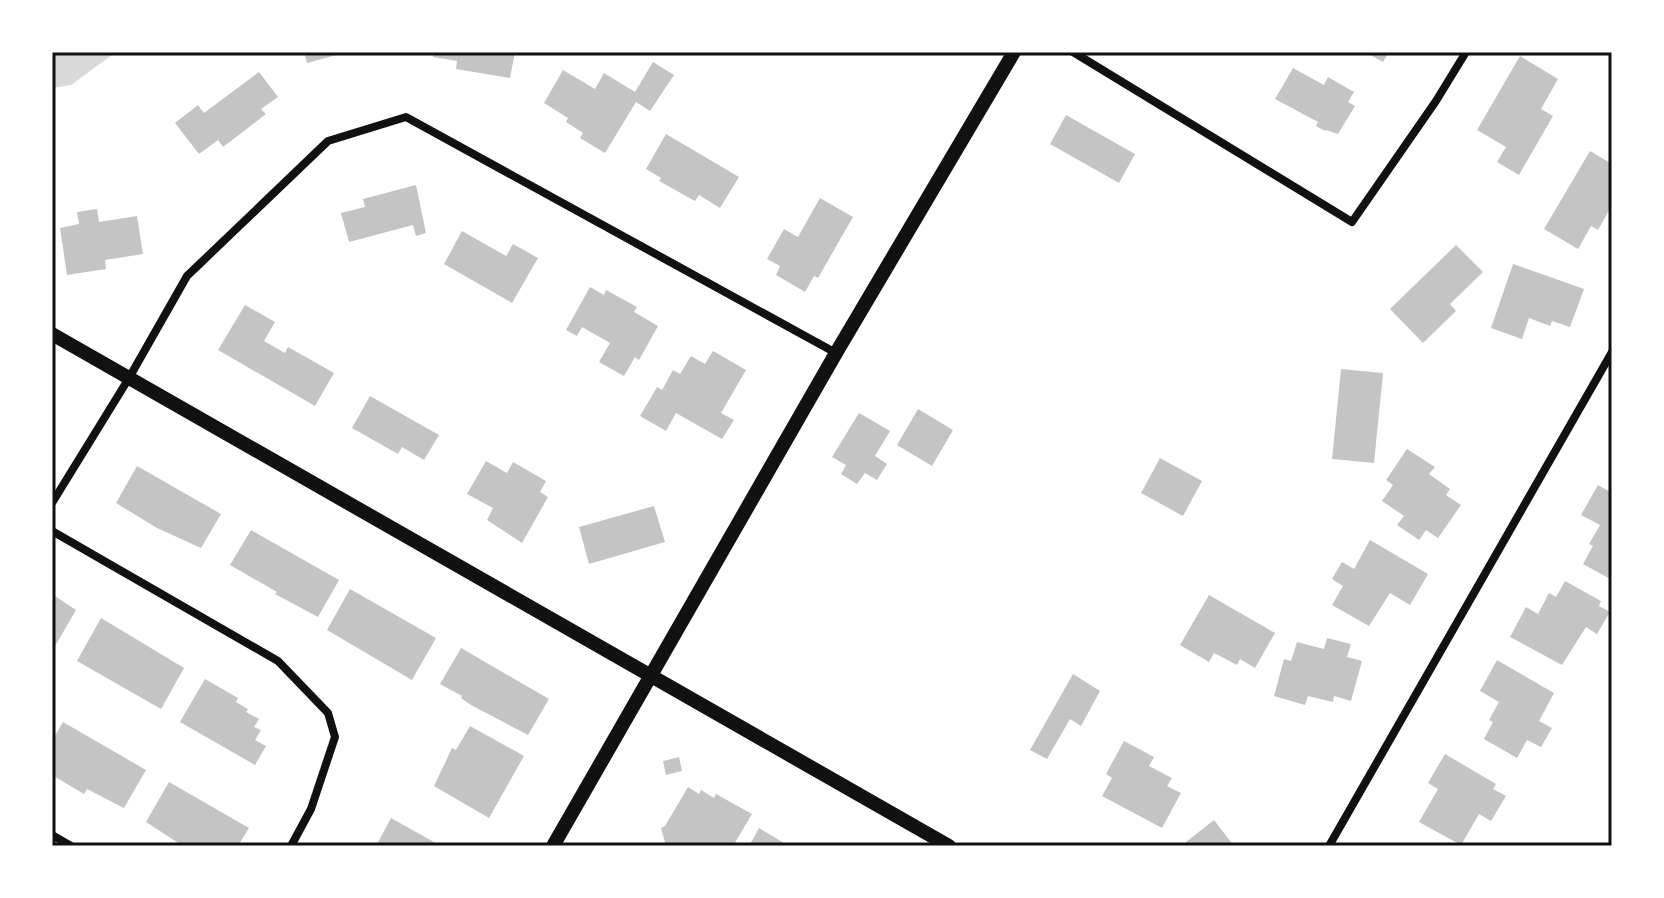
<svg xmlns="http://www.w3.org/2000/svg" width="1664" height="898" viewBox="0 0 1664 898" font-family="'Titillium Web',sans-serif">
<rect width="100%" height="100%" fill="#fff"/>
<path fill="#d9d9d9" d="M52 52H116L71 85 52 88Z"/>
<path fill="#c4c4c4" d="M304 52H343L344 53 307 63Z
M434 52H515L510 78 456 69 457 61 433 57Z
M1365 52H1389L1383 62Z
M1520 56 1558 79 1541 109 1553 116 1519 175 1497 162 1506 147 1477 130Z
M653 62 674 75 650 111 636 102 605 153 580 138 583 133 566 122 568 118 544 103 563 70 595 89 604 73 635 92Z
M1293 68 1324 85 1328 77 1354 92 1348 102 1355 106 1338 134 1326 130 1325 131 1316 126 1318 122 1275 99Z
M259 72 278 97 261 109 266 114 223 147 218 140 199 154 175 123 198 105 204 113Z
M1066 115 1135 154 1119 183 1050 144Z
M666 134 739 177 720 208 699 195 695 201 659 181 661 178 646 169Z
M1590 151 1612 164V205L1598 230 1591 226 1578 249 1544 229Z
M416 185 426 233 416 236 413 225 349 242 341 213 365 207 363 199Z
M820 198 853 217 818 278 814 276 805 292 776 275 780 266 767 259 784 229 798 237Z
M97 209 99 222 137 216 143 254 105 260 106 269 67 275 60 228 79 224 77 212Z
M462 231 506 256 513 244 538 258 512 303 444 264Z
M1456 245 1483 272 1450 304 1456 311 1423 343 1390 309Z
M1513 264 1584 289 1570 327 1552 321 1550 326 1529 318 1522 339 1491 328Z
M590 287 604 295 606 290 637 307 634 312 658 326 639 360 635 357 624 376 599 362 610 343 582 327 577 336 566 330Z
M245 305 275 322 264 341 285 353 288 347 334 373 315 406 218 350Z
M713 351 746 370 721 413 734 420 722 439 676 413 666 431 640 416 657 387 662 390 673 370 680 374 691 356 705 364Z
M1341 369 1383 373 1374 463 1332 459Z
M370 396 439 435 424 460 402 447 398 454 352 428Z
M918 409 953 430 932 466 897 445Z
M859 413 890 431 875 456 887 464 877 480 865 473 857 484 841 474 846 465 832 457Z
M1407 449 1435 467 1429 474 1450 489 1446 495 1461 505 1438 538 1426 530 1419 540 1397 525 1404 516 1382 501 1393 485 1386 480Z
M1160 458 1202 481 1183 516 1141 493Z
M486 461 507 473 513 462 546 481 540 492 548 497 522 543 487 520 493 508 467 494Z
M137 466 221 514 201 548 157 528 116 503Z
M1598 485 1612 493V580L1583 564 1593 546 1589 544 1600 525 1581 515Z
M654 506 665 542 589 564 579 527Z
M251 530 339 580 318 617 275 594 277 592 230 565Z
M1370 540 1428 574 1410 605 1390 593 1369 626 1332 605 1343 586 1332 579 1342 562 1354 569Z
M1565 581 1601 601 1599 606 1610 612 1597 634 1586 627 1562 665 1510 637 1526 607 1538 614 1549 593 1556 597Z
M350 589 436 638 412 680 327 630Z
M52 594 76 610 54 648 52 647Z
M1209 595 1275 633 1255 668 1240 659 1237 665 1214 653 1209 662 1180 645Z
M101 618 184 668 161 709 77 661Z
M1327 638 1351 644 1347 657 1362 661 1351 701 1334 696 1333 702 1308 696 1305 705 1274 696 1284 659 1291 661 1297 642 1324 649Z
M461 648 549 699 528 735 471 705 461 698 462 696 440 684Z
M1497 660 1554 693 1539 721 1552 728 1541 747 1527 740 1517 758 1484 739 1493 722 1489 720 1499 702 1480 691Z
M1073 674 1100 691 1081 726 1070 719 1047 759 1030 750Z
M205 679 238 698 236 702 248 709 246 712 259 719 254 727 261 730 255 740 266 746 255 765 180 722Z
M63 722 146 770 124 808 87 789 84 794 52 775V741Z
M470 726 524 756 489 818 434 786 452 748 456 750Z
M1124 741 1154 757 1149 766 1172 778 1167 786 1181 793 1162 828 1102 796 1112 778 1106 774Z
M1445 754 1496 784 1493 789 1506 796 1491 821 1479 814 1461 845 1419 822 1438 789 1428 783Z
M679 757 682 771 666 775 663 761Z
M169 782 249 828 238 846H183L146 822Z
M688 787 699 794 701 790 714 798 716 794 752 814 733 846H666L661 828 665 826Z
M391 818 441 846H376Z
M1214 820 1234 846H1184L1187 844 1186 842Z
M759 828 789 846H749Z"/>
<g fill="none" stroke-linecap="round" stroke-linejoin="round">
<path stroke="#111" stroke-width="8" d="M1073 52 1352 222 1436 101 1466 52
M52 503 129 378 187 276 328 141 406 117 836 353
M52 531 278 661 328 713 335 737 311 809 291 846
M52 835 71 846
M1329 846 1612 352"/>
<path stroke="#111" stroke-width="14" d="M52 334 949 846
M553 846 836 353 1014 52"/>
</g>
<rect width="1664" height="898" fill="none" stroke="#ffffff" stroke-width="108"/>
<rect x="54" y="54" width="1556" height="790" fill="none" stroke="#111" stroke-width="3"/>
</svg>
